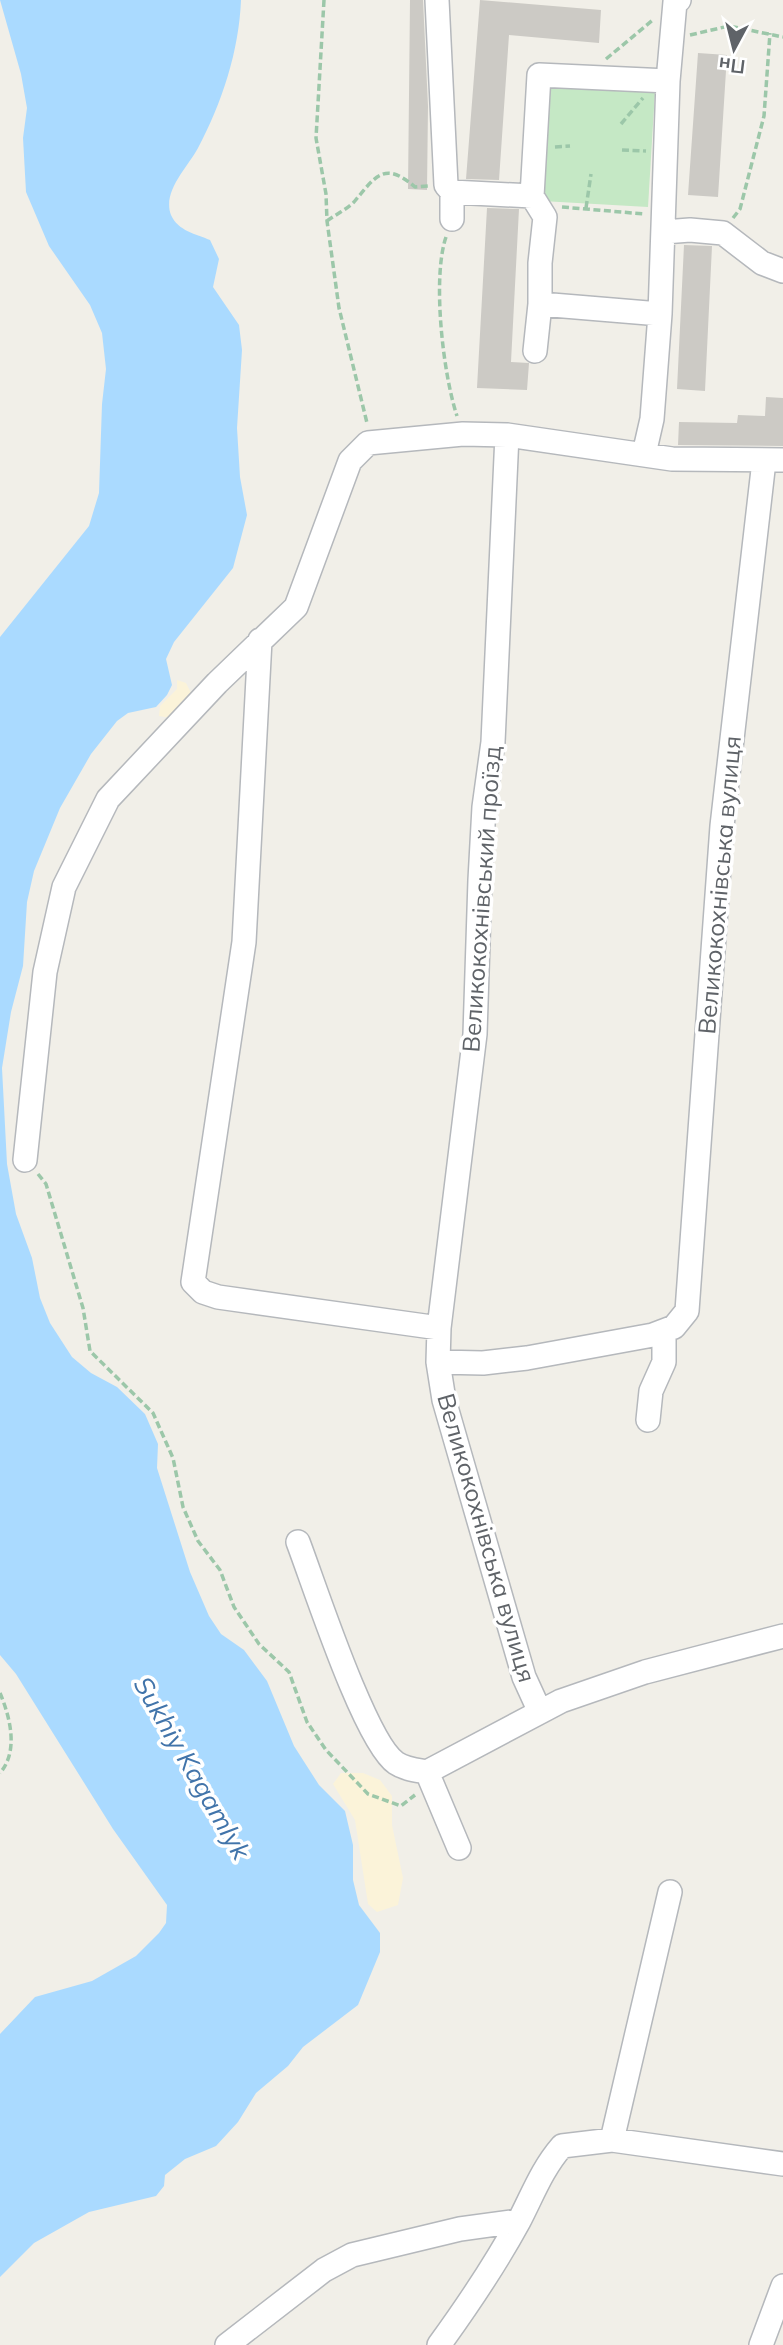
<svg xmlns="http://www.w3.org/2000/svg" width="783" height="2345" viewBox="0 0 783 2345" font-family="Mulish,sans-serif">
<rect width="100%" height="100%" fill="#f1efe8"/>
<path fill="#c5e8c5" d="M549 85 655 91 648 207 542 201Z"/>
<path fill="#fbf3d9" d="M177 680 186 683 193 697 171 718 159 716 160 706 177 689Z
M341 1773H363L380 1780 392 1796V1825L403 1878 398 1905 377 1912 368 1904 355 1820 333 1784Z"/>
<path fill="#aadaff" d="M0 0H241C239 51 222 103 198 148 188 167 162 191 171 215 178 231 196 234 210 240L219 259 213 287 239 325 242 350 237 428 240 477 247 515 233 568 174 642 166 659 172 685 167 695 156 707 128 713 117 721 91 754 60 808 34 871 27 902 23 966 11 1012 2 1068 7 1164 16 1214 32 1258 40 1298 50 1323 72 1357 91 1373 117 1387 145 1414 158 1444 157 1468 190 1572 209 1616 221 1634 244 1650 267 1681 294 1746 319 1785 345 1811 353 1845V1880L359 1905 380 1933V1952L358 2005 303 2047 288 2066 256 2093 238 2122 216 2146 185 2159 165 2175 164 2186 156 2196 89 2212 34 2243 0 2277V2034L35 1997 92 1981 136 1956 159 1933 166 1923 167 1905 113 1829 16 1674 0 1655V637L89 526 99 493 102 404 106 369 102 333 90 305 49 246 26 192 23 138 27 108 21 74Z"/>
<path fill="#cccac5" d="M410 0H423L428 106 427 190 408 189Z
M480 0 601 10 599 43 509 35 499 180 466 179Z
M698 53 727 55 718 197 688 195Z
M487 208 519 209 511 362 529 363 527 390 477 388Z
M684 245 712 246 705 391 677 389Z
M766 397 783 398V446L678 445 679 422 737 423 738 415 765 416Z"/>
<g fill="none" stroke-linecap="round" stroke-linejoin="round">
<g stroke="#b5b8bc" stroke-width="26">
<path id="minor" d="M437 0 446 185 452 192V219
M452 192 532 196
M664 232 690 230 723 233 762 263 783 271
M660 314 540 304V263L545 217 532 196 539 75 668 81
M535 351 540 304
M507 435 493 742 484 807 480 880 475 1034 439 1328 438 1362 444 1400 524 1677 540 1712
M644 454 652 419 660 314 668 81 675 2 679 0
M260 640 244 942 193 1282 203 1292 218 1297 439 1328
M25 1160 45 972 64 887 108 799 217 683 296 607 350 461 368 443 463 434 507 435 672 459 783 460
M438 1362 483 1363 527 1358 653 1335 674 1327 687 1311 722 826 764 461
M648 1420 651 1391 664 1362V1331
M298 1542C314 1584 365 1742 396 1763 405 1769 416 1770 427 1772
M427 1772 561 1701 645 1672 783 1636
M427 1772 459 1848
M612 2140 670 1892
M227 2345 324 2270 352 2255 460 2229 519 2221
M439 2345C468 2305 495 2265 519 2221 533 2194 542 2169 562 2146L612 2140 783 2164
M761 2345 783 2286"/>
</g>
<path stroke="#9cc7a9" stroke-width="3.5" stroke-dasharray="7 3.5" stroke-linecap="butt" d="M324 0 316 138 326 194 327 221 339 308 367 423
M690 35 729 26 783 37
M606 59 654 19
M621 124 643 98
M555 147 570 146
M622 150 646 151
M562 207 645 214
M586 208 591 174
M733 218 740 209 764 116 770 33
M327 221C335 215 347 209 354 202 375 177 384 160 415 187L428 186
M446 237C432 278 443 374 457 416
M38 1174 46 1184 83 1308 90 1351 153 1413 173 1458 183 1507 198 1541 220 1570 234 1607 259 1644 289 1672 307 1722 326 1750 368 1794 401 1806 415 1795
M0 1693C10 1717 19 1751 0 1773"/>
<use href="#minor" stroke="#fff" stroke-width="23"/>
</g>
<g text-anchor="middle" stroke-width="7" stroke-linejoin="round" paint-order="stroke">
<g font-size="24" fill="#5f6368" stroke="#fff">
<text transform="translate(720 885) rotate(-85)" y="8">Великокохнівська вулиця</text>
<text transform="translate(482 899) rotate(-86)" y="8">Великокохнівський проїзд</text>
<text transform="translate(486 1538) rotate(74)" y="8">Великокохнівська вулиця</text>
</g>
<g font-size="26" font-style="italic" fill="#4174aa" stroke="#fff">
<text transform="translate(192 1768) rotate(60)" y="9">Sukhiy Kagamlyk</text>
</g>
</g>
<g transform="translate(734 49) rotate(187)" stroke="#ffffff" stroke-width="5" paint-order="stroke">
<path d="M0-5L12 26L0 18L-12 26Z" fill="#5f6368"/>
<text y="-10" font-size="19" font-weight="bold" text-anchor="middle" fill="#5f6368">Пн</text>
</g>
</svg>
